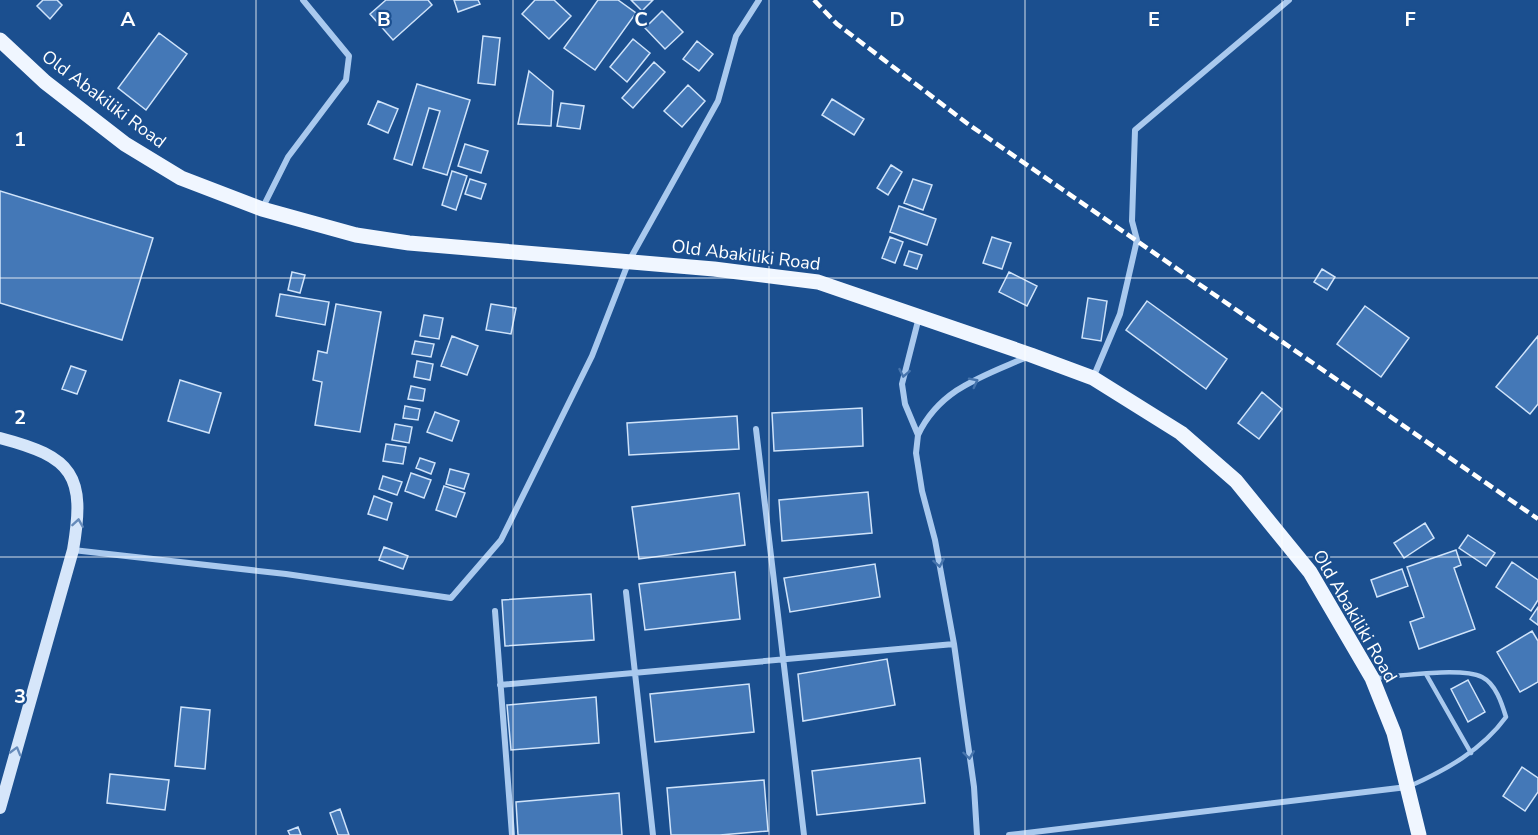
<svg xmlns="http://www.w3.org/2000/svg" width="1538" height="835" viewBox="0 0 1538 835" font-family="'Nunito Sans',sans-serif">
<rect width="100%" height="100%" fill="#1b4f8f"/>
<path fill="#4478b7" stroke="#cfe3fa" stroke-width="1.5" d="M43 0H57L62 5 50 19 37 6Z
M386 0H428L432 5 393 40 370 14Z
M454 0H478L480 4 458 12Z
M535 0H554L571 16 549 39 522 14Z
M598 0H618L636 13 595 70 564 48Z
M631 0H653L642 11Z
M662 11 683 32 665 49 645 28Z
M159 33 187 54 146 110 118 88Z
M483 36 500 38 495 85 478 83Z
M633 39 650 53 627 82 610 67Z
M697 41 713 54 699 71 683 59Z
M654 62 665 72 633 108 622 98Z
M529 71 553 91 551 126 518 124Z
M417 84 470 100 447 175 423 168 440 111 429 108 412 165 394 159Z
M688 85 705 101 682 127 664 111Z
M832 99 864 119 854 135 822 115Z
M378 101 398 109 388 133 368 124Z
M561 103 584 106 580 129 557 126Z
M465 144 488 151 481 173 458 166Z
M891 165 902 172 888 195 877 188Z
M452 171 467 176 456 210 442 205Z
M470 179 486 184 481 199 465 194Z
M913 179 932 185 923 210 904 203Z
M0 191 153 238 122 340 0 303Z
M899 206 936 219 927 245 890 232Z
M890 237 903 242 895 263 882 258Z
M992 237 1011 243 1002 269 983 263Z
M909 251 922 255 917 269 904 265Z
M1322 269 1335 277 1327 290 1314 282Z
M292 272 305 275 300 293 288 290Z
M1009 272 1037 286 1027 306 999 292Z
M280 294 329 302 325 325 276 316Z
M1088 298 1107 301 1101 341 1082 338Z
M1147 301 1227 359 1206 389 1126 330Z
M336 304 381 312 360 432 315 425 322 382 313 380 318 351 327 353Z
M491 304 516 308 511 334 486 330Z
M1365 306 1409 338 1381 377 1337 344Z
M424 315 443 318 439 339 420 336Z
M452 336 478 346 467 375 441 366Z
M1538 336V404L1530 414 1496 387Z
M415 341 434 344 431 357 412 354Z
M417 361 433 364 430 380 414 377Z
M71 366 86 371 77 394 62 389Z
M180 380 221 393 209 433 168 421Z
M411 386 425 389 423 401 408 399Z
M1262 392 1282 409 1259 439 1238 423Z
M405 406 420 409 418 420 403 418Z
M862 408 863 446 774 451 772 413Z
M435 412 459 421 452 441 427 432Z
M737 416 739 449 629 455 627 423Z
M395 424 412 427 409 443 392 440Z
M386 444 406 447 403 464 383 461Z
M420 458 435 463 431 474 416 468Z
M450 469 469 474 464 489 446 484Z
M411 473 431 480 424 498 405 491Z
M383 476 402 482 397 495 379 489Z
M444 486 465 493 456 517 436 510Z
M868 492 872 533 782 541 779 500Z
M739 493 745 545 639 559 632 507Z
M374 496 392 503 387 520 368 514Z
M1425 523 1434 538 1404 558 1394 543Z
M1468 535 1495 553 1486 566 1459 548Z
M384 547 408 556 403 569 379 560Z
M1456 550 1461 565 1454 568 1475 629 1419 649 1410 622 1424 617 1407 567Z
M1512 562 1538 580V600L1531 611 1496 587Z
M875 564 880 597 790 612 784 578Z
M1402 569 1408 586 1377 597 1371 580Z
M735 572 740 619 645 630 639 584Z
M591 594 594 640 505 646 502 600Z
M1538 607V625L1530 619Z
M1532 631 1538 641V682L1520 692 1497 652Z
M887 659 895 705 803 721 798 674Z
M1468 680 1485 712 1468 722 1451 689Z
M749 684 754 732 655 742 650 694Z
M596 697 599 743 511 750 507 705Z
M181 707 210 710 205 769 175 766Z
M920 758 925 803 817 815 812 771Z
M1522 767 1538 778V792L1525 811 1503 796Z
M110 774 169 780 165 810 107 803Z
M764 780 768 831 720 835H671L667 788Z
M619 793 622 835H518L516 802Z
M340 809 349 835H338L330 813Z
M298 827 301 835H290L288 831Z"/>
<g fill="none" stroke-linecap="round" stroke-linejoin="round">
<path stroke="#a9c9ee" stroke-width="4.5" d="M1426 674 1471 753
M1375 678C1400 676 1461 667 1482 677 1496 684 1502 704 1506 717 1482 750 1446 770 1410 786"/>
<path stroke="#a9c9ee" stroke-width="6" d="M262 209 288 157 346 80 349 56 303 0
M919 317 902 384 905 404 918 435 916 453 922 491 935 540 954 644 974 787 977 835
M1093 378 1120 314 1137 240 1132 221 1135 130 1289 0
M756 429 804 835
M918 435C940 388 984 376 1029 356
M73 550 286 574 451 598 501 540 592 356 629 261 718 101 736 36 759 0
M626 592 653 835
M495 611 512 835
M500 685 954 644
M1009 835 1407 787"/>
<path stroke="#d6e6fa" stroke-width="12" d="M0 438C73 457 86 475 73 550L0 808"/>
<path stroke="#f0f6ff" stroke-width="15" d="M0 40 45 82 125 144 181 178 262 209 356 235 409 243 714 269 818 282 1031 355 1093 378 1181 433 1236 481 1310 572 1372 678 1394 733 1419 835"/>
<path stroke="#fff" stroke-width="4.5" stroke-dasharray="10 4.5" stroke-linecap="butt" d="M814 0 837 24 968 124 1538 519"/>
</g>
<defs><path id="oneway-chevron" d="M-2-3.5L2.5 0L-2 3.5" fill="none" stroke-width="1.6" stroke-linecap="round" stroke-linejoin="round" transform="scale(1.5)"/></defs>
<g stroke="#4674ac">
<use href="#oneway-chevron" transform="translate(904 373) rotate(101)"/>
<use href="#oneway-chevron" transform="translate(974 382) rotate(-27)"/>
<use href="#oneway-chevron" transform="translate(939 563) rotate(80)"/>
<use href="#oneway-chevron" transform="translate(969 755) rotate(82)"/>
</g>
<g stroke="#668bba">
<use href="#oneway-chevron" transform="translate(78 523) rotate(-81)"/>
<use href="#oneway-chevron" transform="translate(16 751) rotate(-74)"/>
</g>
<path fill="none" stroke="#fff" stroke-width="1.5" stroke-opacity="0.55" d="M256 0V835M513 0V835M769 0V835M1025 0V835M1282 0V835M0 278H1538M0 557H1538"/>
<g text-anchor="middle" stroke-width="4.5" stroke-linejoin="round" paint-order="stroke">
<g font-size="18" fill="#fff" stroke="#1b4f8f">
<text transform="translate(104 99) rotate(37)" y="6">Old Abakiliki Road</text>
<text transform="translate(746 255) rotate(7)" y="6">Old Abakiliki Road</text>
<text transform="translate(1355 616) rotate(60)" y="6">Old Abakiliki Road</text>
</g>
</g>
<g font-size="20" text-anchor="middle" font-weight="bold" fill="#fff" stroke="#1b4f8f" stroke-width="4.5" stroke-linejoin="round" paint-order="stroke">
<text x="128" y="26">A</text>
<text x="384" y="26">B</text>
<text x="641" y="26">C</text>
<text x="897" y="26">D</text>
<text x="1154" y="26">E</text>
<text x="1410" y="26">F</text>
<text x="20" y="146">1</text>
<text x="20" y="424">2</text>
<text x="20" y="703">3</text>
</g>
</svg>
